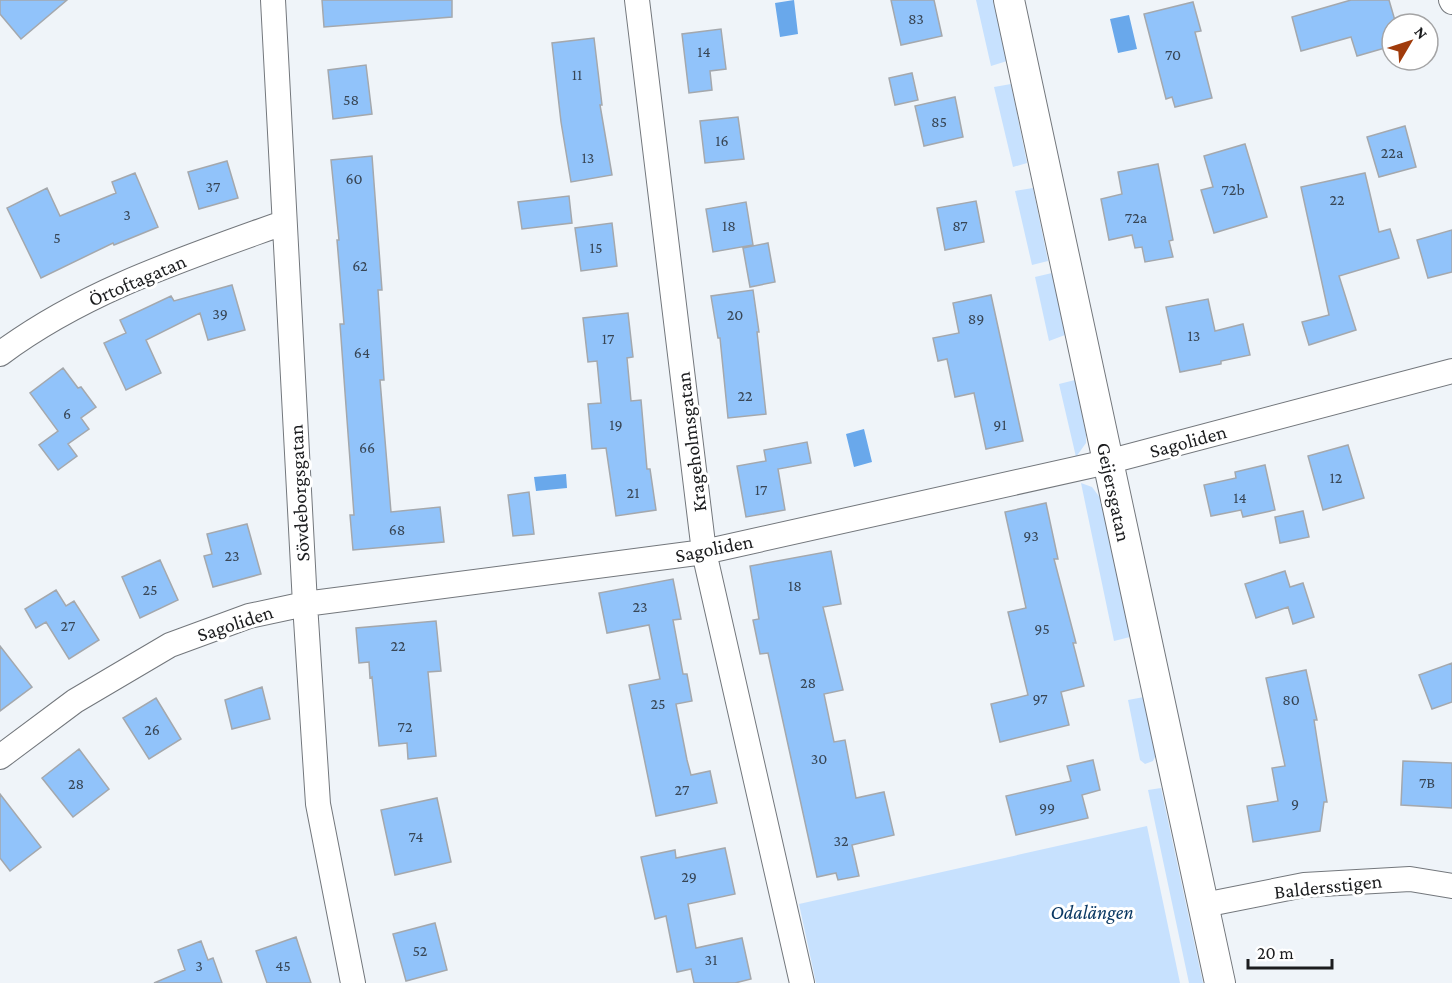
<svg xmlns="http://www.w3.org/2000/svg" width="1452" height="983" viewBox="0 0 1452 983" font-family="'Crimson Pro',serif">
<rect width="100%" height="100%" fill="#eff4f9"/>
<path fill="#c7e1fe" d="M976 0H994L1007 61 991 66Z
M1011 84 1027 163 1013 167 994 87Z
M1033 188 1048 261 1032 265 1015 191Z
M1052 273 1065 335 1049 341 1035 277Z
M1075 380 1086 434V443L1076 457 1059 384Z
M1081 483 1092 487 1101 499 1130 637 1114 641Z
M1144 697 1157 753 1153 761 1145 764 1140 760 1128 700Z
M1161 788 1203 983H1189L1148 790Z
M1147 826 1180 983H816L799 904Z"/>
<path fill="#69a8eb" d="M794 0 798 34 780 37 775 3Z
M1129 15 1137 49 1118 53 1110 19Z
M864 429 872 462 854 467 846 434Z
M566 474 567 488 536 491 534 477Z"/>
<path fill="#91c3fa" stroke="#a4a8ad" stroke-width="1.5" d="M0 0H67L21 39 0 14Z
M322 0H452V17L324 27Z
M891 0H934L942 36 901 45Z
M1351 0H1389L1396 24H1392V46L1357 56 1351 37 1301 51 1292 17Z
M1193 2 1201 31 1195 32 1212 98 1175 107 1172 97 1166 99 1144 14Z
M721 29 726 69 710 71 712 90 689 93 682 34Z
M594 38 602 105H600L612 175 571 182 561 122 552 43Z
M366 65 372 114 333 119 328 70Z
M912 73 918 100 895 105 889 78Z
M955 97 963 137 924 146 915 106Z
M738 117 744 159 705 163 700 121Z
M1405 126 1416 167 1379 177 1367 137Z
M1245 144 1267 217 1214 233 1201 190 1213 187 1204 156Z
M372 156 382 290H378L384 380H380L391 512 440 507 444 542 353 550 350 515H354L340 324H344L337 240H339L331 160Z
M227 161 238 198 199 209 188 172Z
M1158 164 1173 240 1169 241 1173 257 1145 262 1142 247 1135 248 1132 235 1109 240 1101 199 1122 194 1118 172Z
M135 173 158 227 114 245 113 243 41 278 7 208 47 188 60 216 116 193 112 182Z
M1365 173 1379 232 1390 229 1399 258 1339 276 1356 330 1309 345 1302 322 1329 315 1301 187Z
M569 196 572 223 522 229 518 202Z
M976 201 984 242 945 250 937 208Z
M746 202 753 245 713 252 706 209Z
M612 223 617 266 581 271 575 228Z
M1452 230V272L1428 278 1417 240Z
M768 243 775 282 750 287 743 248Z
M232 285 245 330 208 340 200 313 146 340 161 373 126 390 104 343 126 333 120 320 171 296 174 301Z
M753 290 759 332H757L766 414 728 418 720 338H718L711 296Z
M991 295 1023 441 986 449 974 393 955 397 947 359 938 361 933 338 959 333 953 303Z
M1208 299 1215 331 1243 324 1250 355 1221 361V364L1180 372 1166 307Z
M628 313 633 357 627 358 631 401 641 400 647 469H650L656 510 616 516 606 448 592 449 588 404 601 403 597 361 588 362 583 318Z
M63 368 78 388 81 387 96 407 81 418 89 429 68 444 77 456 58 470 39 445 58 431 30 393Z
M807 442 811 463 778 469 785 510 746 517 737 466 766 461 764 450Z
M1348 445 1364 498 1323 510 1308 456Z
M1265 465 1275 510 1243 517 1241 510 1211 516 1204 485 1236 478 1235 472Z
M529 492 534 534 513 536 508 495Z
M1046 503 1058 559H1054L1076 643H1073L1084 686 1061 692 1069 725 1000 742 991 704 1028 695 1008 612 1026 608 1005 512Z
M1303 511 1309 537 1280 543 1275 517Z
M247 524 261 574 213 587 204 556 212 554 207 534Z
M831 551 841 604 823 607 843 690 824 694 834 742 845 740 856 798 884 792 894 835 852 845 859 876 838 880 836 873 817 877 768 653 760 654 753 620 759 619 750 566Z
M160 560 178 600 140 618 122 577Z
M1285 571 1290 587 1303 583 1314 617 1293 624 1288 607 1256 618 1245 584Z
M673 579 681 619 673 620 683 674H687L692 701 676 704 687 760 691 775 710 771 717 803 656 816 629 685 660 679 649 625 607 633 599 593Z
M56 590 66 606 74 601 99 640 69 659 46 622 36 628 25 609Z
M436 621 441 671 428 672 436 756 408 759 407 743 379 746 372 677 370 678 369 662 359 663 356 628Z
M0 646 32 687 0 711Z
M1452 663V702L1432 709 1419 675Z
M1306 670 1317 720H1314L1327 802H1324L1320 831 1253 842 1247 806 1278 801 1272 768 1285 766 1266 678Z
M262 687 270 719 232 729 225 700Z
M156 698 181 739 149 759 123 718Z
M79 749 109 789 73 817 42 778Z
M1093 760 1100 790 1082 795 1088 818 1016 835 1006 796 1071 781 1067 766Z
M1403 761 1452 763V808L1401 805Z
M0 794 41 847 10 871 0 858Z
M437 798 451 862 395 875 381 810Z
M725 848 735 894 688 904 696 948 742 938 751 979 735 983H694L691 969 677 972 666 916 655 919 641 857 675 850 676 858Z
M435 923 447 970 406 981 393 934Z
M296 937 311 983H267L256 951Z
M201 941 208 960 213 958 222 983H154L185 970 178 950Z"/>
<g fill="none" stroke-linecap="round" stroke-linejoin="round">
<g stroke="#73777c" stroke-width="26">
<path id="minor" d="M273 0 305 604 318 804 353 983
M637 0 704 552 802 983
M1451 0 1452 2
M0 354C84 291 186 258 283 223
M0 757 75 701 170 645 249 616 305 604 704 552 1107 462 1452 371
M1204 905 1304 885 1410 879 1452 886"/>
</g>
<g stroke="#73777c" stroke-width="32">
<path id="tertiary" d="M1009 0 1220 983"/>
</g>
<use href="#minor" stroke="#fff" stroke-width="24"/>
<use href="#tertiary" stroke="#fff" stroke-width="30"/>
</g>
<g text-anchor="middle" stroke-width="6" stroke-linejoin="round" paint-order="stroke">
<g font-size="16" fill="#384655">
<text x="916" y="24">83</text>
<text x="704" y="57">14</text>
<text x="1173" y="60">70</text>
<text x="577" y="80">11</text>
<text x="351" y="105">58</text>
<text x="939" y="127">85</text>
<text x="722" y="146">16</text>
<text x="1392" y="158">22a</text>
<text x="588" y="163">13</text>
<text x="354" y="184">60</text>
<text x="213" y="192">37</text>
<text x="1233" y="195">72b</text>
<text x="1337" y="205">22</text>
<text x="127" y="220">3</text>
<text x="1136" y="223">72a</text>
<text x="729" y="231">18</text>
<text x="960" y="231">87</text>
<text x="57" y="243">5</text>
<text x="596" y="253">15</text>
<text x="360" y="271">62</text>
<text x="220" y="319">39</text>
<text x="735" y="320">20</text>
<text x="976" y="324">89</text>
<text x="1194" y="341">13</text>
<text x="608" y="344">17</text>
<text x="362" y="358">64</text>
<text x="745" y="401">22</text>
<text x="67" y="419">6</text>
<text x="616" y="430">19</text>
<text x="1000" y="430">91</text>
<text x="367" y="453">66</text>
<text x="1336" y="483">12</text>
<text x="761" y="495">17</text>
<text x="633" y="498">21</text>
<text x="1240" y="503">14</text>
<text x="397" y="535">68</text>
<text x="1031" y="541">93</text>
<text x="232" y="561">23</text>
<text x="795" y="591">18</text>
<text x="150" y="595">25</text>
<text x="640" y="612">23</text>
<text x="68" y="631">27</text>
<text x="1042" y="634">95</text>
<text x="398" y="651">22</text>
<text x="808" y="688">28</text>
<text x="1040" y="704">97</text>
<text x="1291" y="705">80</text>
<text x="658" y="709">25</text>
<text x="405" y="732">72</text>
<text x="152" y="735">26</text>
<text x="819" y="764">30</text>
<text x="1427" y="788">7B</text>
<text x="76" y="789">28</text>
<text x="682" y="795">27</text>
<text x="1295" y="809">9</text>
<text x="1047" y="813">99</text>
<text x="416" y="842">74</text>
<text x="841" y="846">32</text>
<text x="689" y="882">29</text>
<text x="420" y="956">52</text>
<text x="711" y="965">31</text>
<text x="199" y="971">3</text>
<text x="283" y="971">45</text>
</g>
<g font-size="20" fill="#1b1c1e" stroke="#fff">
<text transform="translate(137 280) rotate(-23)" y="7">Örtoftagatan</text>
<text transform="translate(1188 441) rotate(-15)" y="7">Sagoliden</text>
<text transform="translate(691 442) rotate(-97)" y="7">Krageholmsgatan</text>
<text transform="translate(1114 492) rotate(78)" y="7">Geijersgatan</text>
<text transform="translate(299 493) rotate(-93)" y="7">Sövdeborgsgatan</text>
<text transform="translate(714 548) rotate(-11)" y="7">Sagoliden</text>
<text transform="translate(235 623) rotate(-18)" y="7">Sagoliden</text>
<text transform="translate(1328 886) rotate(-6)" y="7">Baldersstigen</text>
</g>
<g font-size="20" font-style="italic" fill="#0b3964" stroke="#fff">
<text x="1092" y="919">Odalängen</text>
</g>
</g>
<g transform="translate(1410 42) rotate(51)"><circle r="28" fill="#ffffff" stroke="#a4a4a5" stroke-width="1.5"/>
<path d="M0-4.5L10 22L0 15L-10 22Z" fill="#a03b0b"/>
<text y="-9" font-size="16" font-weight="bold" text-anchor="middle" fill="#1b1c1e">N</text>
</g>
<path d="M1248 959v9h84v-9" fill="none" stroke="#1b1c1e" stroke-width="3"/>
<text x="1257" y="959" font-size="18" fill="#1b1c1e" stroke="#ffffff" stroke-width="4.5" paint-order="stroke">20 m</text>
</svg>
